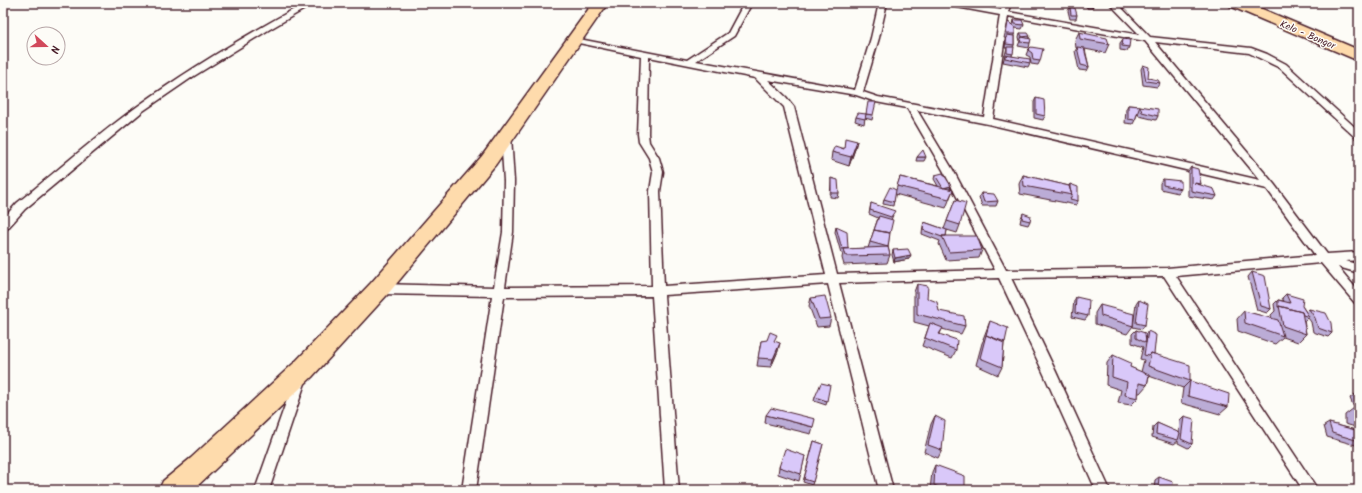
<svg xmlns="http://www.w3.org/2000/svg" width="1362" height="493" viewBox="0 0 1362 493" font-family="Kalam,sans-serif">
<rect width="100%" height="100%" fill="#fdfcf7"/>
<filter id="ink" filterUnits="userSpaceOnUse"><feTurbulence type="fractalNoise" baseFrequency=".025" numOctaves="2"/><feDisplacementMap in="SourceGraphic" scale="8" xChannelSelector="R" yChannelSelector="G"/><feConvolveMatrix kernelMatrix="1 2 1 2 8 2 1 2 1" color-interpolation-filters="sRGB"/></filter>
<g filter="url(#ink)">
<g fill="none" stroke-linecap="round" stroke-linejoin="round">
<g stroke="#4a1f2b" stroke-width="3">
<path id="street" d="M305 3H315L270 29 194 76 143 111 25 209 7 229 3 230V219L17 203C57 171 96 136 138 106 191 68 248 34 305 3Z
M744 3H752L734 36 696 61 855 90 871 38 879 3H887L879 38 863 92 878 97 984 117 1000 15 946 5 942 3H959L1001 10 1003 3H1011L1008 12 1140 35 1109 3H1117L1150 37 1251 48 1267 54 1286 64 1359 131V139L1356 138 1280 68 1249 53 1155 42 1274 184 1327 254 1359 252V260L1346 261 1359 265V273L1338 267 1359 292V305L1355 303 1321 263 1176 276 1318 490H1303L1164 276 1011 278 1056 372 1110 490H1096L1043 372 999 278 839 283 893 490H879L828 284 664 295 679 490H665L652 296 504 297 476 490H462L492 296 379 294 375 292 373 289 375 286 379 284 494 287 503 232 504 181 501 136 506 133 511 136 514 181 513 232 505 287 652 286 650 191 653 172 649 158 639 142 638 134 641 56 574 42 570 40 574 38 687 60 728 33ZM1008 16 1145 41 1260 180 993 119ZM649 57 755 78 784 107 826 275 664 286 660 191 663 172 659 158 649 142 648 134ZM768 80 856 95 876 102 907 108 943 170 995 270 837 274 794 107 786 97ZM917 110 988 124 1267 189 1315 255 1167 268 1006 270 953 170Z
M300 374 305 376 306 380 269 490H255L294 380 295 376Z"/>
</g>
<g stroke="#4a1f2b" stroke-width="3">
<path id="highway" d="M593 3H608L496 164 387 295 312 377 193 490H159L163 481 191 458 294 363 371 283 482 156Z
M1228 3H1248L1359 50V61L1230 6Z"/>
</g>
<use href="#street" fill="#fdfcf7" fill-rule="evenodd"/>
<use href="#highway" fill="#fedbac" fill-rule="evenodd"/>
</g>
<path fill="#bbacd6" stroke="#4a1f2b" d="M1054 3H1062V4Z
M1084 3H1094L1092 8H1087Z
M1070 7 1077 15 1076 19H1070L1068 11Z
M1014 20 1024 25 1022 29 1015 28 1014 36V45L1012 56 1030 63 1028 67 1003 62 1007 48H1005L1006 38H1004L1008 22 1013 25Z
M1079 32 1109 44 1105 53 1085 49 1089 67 1087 71 1079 70 1075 51 1077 48H1076L1075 40Z
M1020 33 1030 36 1029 38 1030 43 1029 48 1018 46 1020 41 1019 37Z
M1123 39 1129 47 1127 51 1120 50V43Z
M1031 47 1040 61 1038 65 1031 64 1030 57 1026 55 1028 50Z
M1143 65 1148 78 1160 83 1157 87 1143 85 1141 69Z
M1036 98 1045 116 1043 120 1034 118V102Z
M1128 105 1140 106 1158 116 1156 120 1139 116 1138 112 1135 120 1133 124 1125 123 1126 109Z
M866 114 873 115 872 120 865 118 864 124 855 121 856 117Z
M843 148 855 149 849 166 831 160 832 152Z
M917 157H926L924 161H916Z
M1191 167 1201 184 1200 185 1217 196 1214 200 1188 196V171Z
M935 175 951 186 950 189 953 190 946 208 895 194 893 206 883 204 884 199 896 190 900 177 938 186 934 179Z
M1023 175 1069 186 1070 184 1078 201 1076 205 1020 194 1019 184Z
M831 178 839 193 838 198 830 197 831 182Z
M1163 179 1181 189 1178 193 1160 189V183Z
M981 193 998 201 996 206H982L979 197Z
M955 200 960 225 957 233 947 230 946 236 982 250 979 258 946 260 939 244 940 241 922 234 923 226 924 222 944 229Z
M871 203 893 215 891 220 888 247 890 255 887 263 844 265 842 258 843 253H841L835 232 836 227 848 248V249L868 248 878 218 869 214Z
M1023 213 1030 221 1028 225 1020 223 1021 218Z
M893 250 909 259 894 262 892 255Z
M1252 272 1271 309 1267 313 1257 310 1248 277Z
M917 284 927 298 939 311 965 326 961 334 942 329 940 334 956 350 952 358 922 346 929 326 914 322V292Z
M1286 294 1302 306 1306 312 1309 309 1332 333 1328 337 1313 332 1311 322 1308 318 1305 321 1304 320 1306 334 1298 342 1283 337 1275 344 1238 331 1237 319 1244 311 1272 319 1271 315 1275 311 1274 304 1278 300 1284 301 1282 298Z
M1076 297 1088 316 1085 320 1072 317 1074 301Z
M811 298 831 318 829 326 817 327 809 306Z
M1139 300 1145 325 1142 329 1133 327 1136 304Z
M1100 305 1133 326 1127 334 1095 324V313Z
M990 321 1005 342 1004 343 1002 367 998 375 976 365 982 343 984 339H983Z
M1136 330 1145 335 1148 331 1154 354 1190 381 1183 388 1149 376 1147 385 1140 393H1138V398L1131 405 1118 403 1121 390 1106 385 1107 363 1113 355 1130 367 1141 372 1144 360 1140 359 1143 347 1132 343V334Z
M761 341 776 342 778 351 771 367 757 366Z
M1190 381 1228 407 1220 414 1181 403 1183 388Z
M1359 391V428L1345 424V415L1354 408 1350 398Z
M815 397 827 401 826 405 814 401Z
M766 415 813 427 811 434 765 423Z
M935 416 942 450 938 458 924 452 931 424Z
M1184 416 1192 444 1188 448 1178 443V441L1174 444 1152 437 1153 427 1157 423 1179 433 1180 420Z
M1329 423 1359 431V446L1327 437 1324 426Z
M814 441 823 444 812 485 803 482Z
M805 456 799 481 778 474 779 467Z
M935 465 965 490H930L932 472Z
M1159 477 1172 490H1154L1155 480Z"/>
<path fill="#988cae" stroke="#4a1f2b" d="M1094 3 1092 8H1087L1088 4Z
M857 141 855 149 849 166 851 157Z
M951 186 949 191 943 188Z
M911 255 909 259 894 262 895 258Z
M780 343 778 351 771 367 773 359Z"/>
<path fill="#d9c8f9" stroke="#4a1f2b" d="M1070 7 1075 8 1077 15H1071Z
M1014 20H1022L1024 25 1015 24Z
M1008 22 1015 27V34H1006Z
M1079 32 1107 38 1109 44 1080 39Z
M1020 33H1028L1030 36 1022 37 1031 39 1030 43 1020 42 1022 36Z
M1007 35 1014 36V45L1006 44Z
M1123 39 1130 40 1129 47 1122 46Z
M1007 47H1014L1013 54 1007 53Z
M1031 47 1043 49 1040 61 1033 60 1032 53 1028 50Z
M1077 47 1084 48 1089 67 1081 65Z
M1005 55 1030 59V63L1005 58Z
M1143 65 1149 67 1148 78 1158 80 1160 83 1146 81Z
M1036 98 1044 100 1045 116 1036 114Z
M868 102H876L873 115 866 114Z
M1128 105 1140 106 1135 120 1128 119Z
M1140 106 1158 109V116L1142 112Z
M858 113 866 114 865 119 856 117Z
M845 138 857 141 851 157 832 152 835 146 844 149Z
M923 150 926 157H917Z
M1191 167 1198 169 1201 184 1194 183 1214 189 1217 196 1191 191Z
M943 173 951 186 943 188 935 175Z
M1023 175 1069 186 1072 195 1024 186Z
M900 177 953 190 949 199 897 186Z
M831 178 838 180 839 193H831Z
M1163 179 1181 181V189L1163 185Z
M1070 184 1078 187V201L1070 199 1072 195 1070 189Z
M890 187 896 190 894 202 884 199Z
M981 193 994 194 998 201 984 202Z
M955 200 966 203 960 225 947 221Z
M871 203 895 211 891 217 870 210Z
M1023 213 1031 216 1030 221 1022 219Z
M879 216 893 220 890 233 874 230Z
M924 222 947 230 946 236H942V237L923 230Z
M836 227 847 232 848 248 842 249Z
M874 230 890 233 888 247 890 255 846 256 844 249 888 247 870 242Z
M942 236H977L982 250 949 252Z
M908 249 911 255 895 258 893 250Z
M1252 272 1265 276 1271 309 1261 306Z
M917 284 928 286 927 298 937 302 939 311 964 316 965 326 917 314Z
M1286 294 1303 299 1302 306 1309 317 1303 315 1302 312 1279 306V307H1278V300L1290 303Z
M825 296 831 318 819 319 811 298Z
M1076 297 1089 300 1088 316 1075 313Z
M1139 300 1148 304 1145 325 1136 323Z
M1100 305 1134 314 1133 326 1101 316Z
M1279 306 1302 312 1306 334 1283 326Z
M1309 309 1326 313 1331 323 1332 333 1318 328 1315 318Z
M1244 311 1278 320 1283 336 1245 323Z
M990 321 1008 328 1005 342 986 335Z
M930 323 943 328 939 334 957 340 956 350 925 338Z
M1136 330 1145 333 1146 343 1148 331 1156 335 1154 354 1151 353 1148 356 1144 355 1146 343 1136 338Z
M770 332 777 335 774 341 780 343 773 359 758 358 761 341 767 340Z
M986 335 1004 343 1002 367 980 358Z
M1151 353 1190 365V381L1148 366Z
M1113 355 1131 363 1130 367 1149 375 1147 385 1139 383 1138 398 1125 395 1127 382 1112 377Z
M1190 381 1229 394 1228 407 1188 396Z
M821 383 830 385 827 401 815 397Z
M1355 407 1359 408V418L1355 416Z
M771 408 815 419 813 427 766 415Z
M935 416 945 421 942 450 928 445Z
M1184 416 1194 419 1192 444 1181 439Z
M1157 423 1180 433 1178 440 1156 434Z
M1329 423 1359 431V441L1332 433Z
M814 441 823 444 813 482 804 479Z
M785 449 805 456 801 474 779 467Z
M935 465 965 476V490H946L934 485Z
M1159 477 1173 482 1172 490H1161L1158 489Z"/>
</g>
<g text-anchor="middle" stroke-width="3" stroke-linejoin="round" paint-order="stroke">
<g font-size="10" fill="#4a1f2b" stroke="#fdfcf7">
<text transform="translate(1308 34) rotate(23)" y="4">Kelo - Bongor</text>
</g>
</g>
<rect width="1362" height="493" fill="none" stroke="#fdfcf7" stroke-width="16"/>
<rect x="8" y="8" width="1346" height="477" fill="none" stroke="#4a1f2b" stroke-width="1.5" filter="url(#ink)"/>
<g transform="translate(46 46) rotate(111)"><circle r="19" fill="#fdfcf7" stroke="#b5a4a5"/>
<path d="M0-3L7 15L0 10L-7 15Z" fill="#d1495b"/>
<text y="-6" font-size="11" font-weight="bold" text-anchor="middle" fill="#4a1f2b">N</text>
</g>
</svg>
